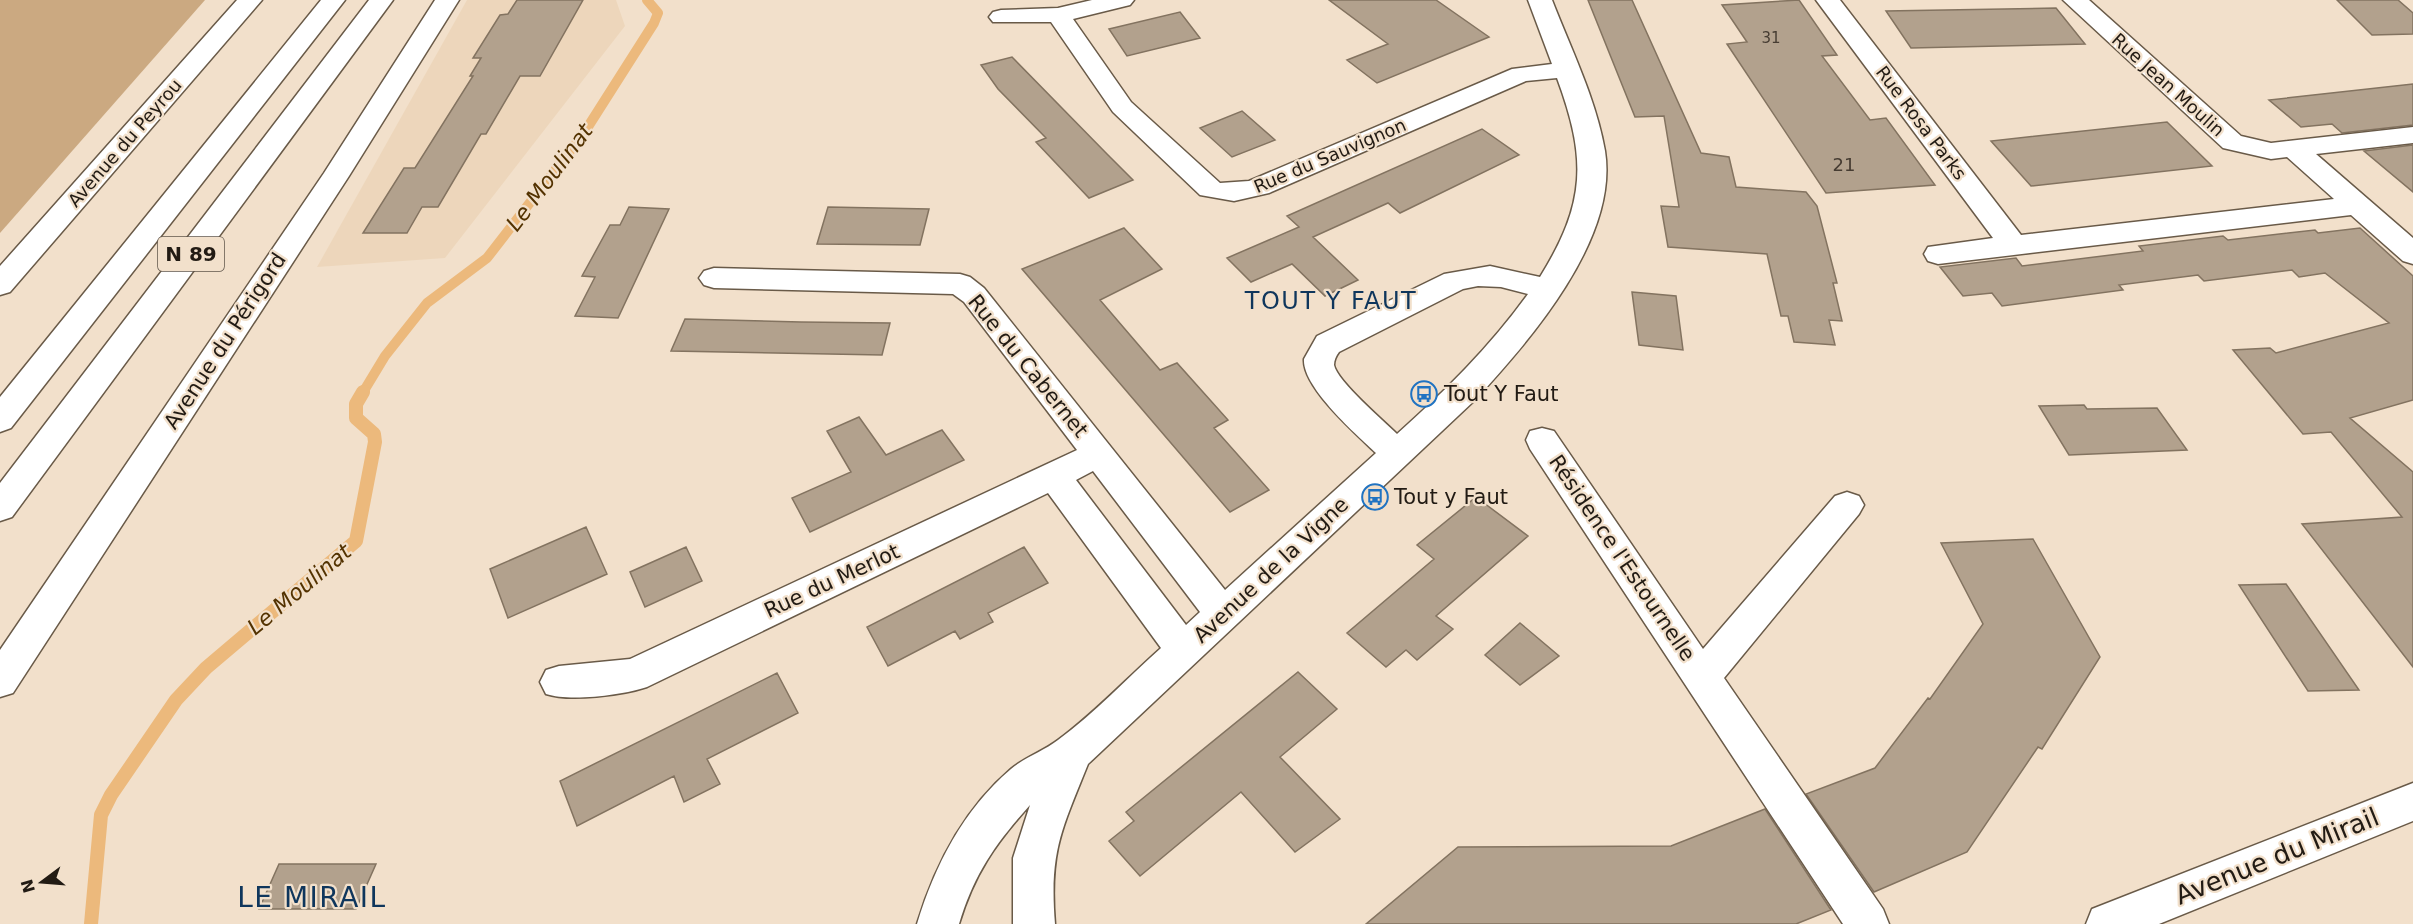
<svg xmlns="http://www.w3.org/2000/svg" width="2413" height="924" viewBox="0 0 2413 924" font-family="'DejaVu Sans',sans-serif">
<rect width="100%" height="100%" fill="#f2e0cb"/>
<path fill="#edd6bb" d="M467 0H616L625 26 445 258 317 267Z"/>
<path fill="#cba981" d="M0 0H205L0 233Z"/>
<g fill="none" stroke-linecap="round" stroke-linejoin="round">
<path stroke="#ecb97c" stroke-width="10" d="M362 394 385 356 427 303 487 258 584 133 654 23 658 13 647 0"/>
<path stroke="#ecb97c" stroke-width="14" d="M91 924 101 815 111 795 176 700 206 668 356 541 375 442 374 434 356 418V404L363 392"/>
</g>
<path fill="#b2a18d" stroke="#837360" stroke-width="1.5" d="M517 0H583L540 76H520L486 134H481L438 207H422L407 233H363L404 168H415L473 76H470L481 58H473L500 15 508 14Z
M1329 0H1436L1489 37 1377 83 1347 60 1388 44Z
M1588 0H1632L1701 153 1729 157 1736 187 1806 192 1817 206 1837 283H1833L1842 321 1829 320 1835 345 1794 342 1788 316H1781L1767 254 1668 247 1661 206 1679 207 1664 116 1635 117Z
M1799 0 1837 55 1822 56 1870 120 1886 118 1935 185 1826 193 1727 44 1747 42 1722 5Z
M2337 0H2398L2413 13V34L2372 35Z
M2056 8 2085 44 1911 48 1886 11Z
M1180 12 1200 38 1127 56 1109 29Z
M1012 57 1107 154 1133 180 1089 198 1036 142 1046 138 998 89 981 65Z
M2413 84V125L2342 133 2332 124 2301 127 2269 100Z
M1242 111 1275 140 1232 157 1200 128Z
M2167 122 2212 166 2031 186 1991 141Z
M1482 129 1519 155 1400 213 1388 203 1313 237 1358 280 1325 296 1292 264 1251 282 1227 258 1299 227 1287 216Z
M2413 145V192L2364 151Z
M629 207 669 209 618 318 575 316 595 277 582 276 610 225H620Z
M828 207 929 209 920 245 817 244Z
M1124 228 1162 269 1100 300 1160 370 1177 363 1228 420 1214 428 1269 490 1230 512 1022 269Z
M2360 228 2413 276V400L2350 418 2413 472V667L2302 524 2402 517 2331 432 2303 434 2233 350 2270 348 2276 353 2389 323 2325 273 2299 277 2292 270 2204 281 2198 275 2119 285 2123 290 2002 306 1992 293 1963 296 1940 267 2016 258 2022 266 2143 251 2139 246 2223 236 2228 240 2315 230 2318 233Z
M1632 292 1676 296 1683 350 1639 345Z
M685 319 801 322 890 323 882 355 671 351Z
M2084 405 2087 409 2157 408 2187 450 2069 455 2039 406Z
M859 417 886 455 942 430 964 460 810 532 792 498 851 472 827 431Z
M1476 497 1528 536 1436 616 1453 629 1417 660 1406 650 1386 667 1347 633 1434 559 1417 545Z
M586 527 607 574 508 618 490 569Z
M2033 539 2100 657 2042 749 2038 747 1967 852 1874 892 1806 794 1875 768 1928 698 1930 699 1983 624 1941 543Z
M686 547 702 581 645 607 630 572Z
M1024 547 1048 583 988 613 993 622 960 639 955 631 888 666 867 627Z
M2286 584 2359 690 2308 691 2239 585Z
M1520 623 1559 656 1520 685 1485 655Z
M1298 672 1337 709 1280 757 1340 819 1295 852 1241 792 1140 876 1109 841 1134 821 1126 812Z
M777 673 798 713 707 759 720 784 684 802 674 776 577 826 560 781Z
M1765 809 1831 910 1796 924H1366L1458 847 1671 846Z
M279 864H376L356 909H259Z"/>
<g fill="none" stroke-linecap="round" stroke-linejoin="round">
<g stroke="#695a48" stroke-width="3">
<path id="minor" d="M237 0H262L10 292 0 295V266Z
M1092 0H1134L1130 5 1073 19 1131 102 1220 183 1249 181 1512 69 1552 64 1528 0H1552C1571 49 1596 99 1605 151 1619 239 1530 340 1475 400L1088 764C1062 829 1049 851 1055 924H1013V858L1030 805C995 844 974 874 959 924H917C935 865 963 810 1011 769 1025 757 1044 751 1058 740 1095 713 1127 678 1161 648L1048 493 647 687C623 695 570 702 546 694L540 682 546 670 559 666 630 659 1077 450 964 302 953 294 714 288 704 285 699 278 704 271 714 268 960 274 970 277 984 288 1225 590 1376 453C1357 435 1302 387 1304 359L1317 336 1444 274 1490 266 1540 277C1586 203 1587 159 1557 78L1526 81 1269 193 1234 201 1200 195 1113 112 1051 22H993L989 17 993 12 1001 10 1058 8ZM1478 286 1501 287 1528 294C1490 347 1445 391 1397 434 1384 421 1337 381 1334 365 1334 360 1336 356 1339 352L1463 289ZM1093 471 1200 612 1186 625 1076 480Z
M1816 0H1840L2021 235 2334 199 2287 157 2271 159 2223 148 2063 0H2089L2241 136 2271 143 2413 127V143L2316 154 2413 238V264L2403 261 2351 215 1938 264 1928 261 1924 254 1928 247 1993 238Z
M1542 428 1554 431 1703 649 1835 496 1847 492 1859 496 1864 505 1859 514 1724 678 1883 909 1889 924H1843L1530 449 1526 440 1530 431Z"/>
</g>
<g stroke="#695a48" stroke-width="3">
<path id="tertiary" d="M435 0H459L349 176 13 693 0 697V650L324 173Z
M2413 783V821L2159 924H2086L2092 909Z"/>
</g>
<g stroke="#695a48" stroke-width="3">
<path id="trunk" d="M321 0H345L11 428 0 432V397Z
M369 0H393L12 517 0 521V483Z"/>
</g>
<use href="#minor" fill="#fff" fill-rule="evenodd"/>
<use href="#tertiary" fill="#fff" fill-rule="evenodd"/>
<use href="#trunk" fill="#fff" fill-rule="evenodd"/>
</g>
<defs>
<g id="bus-ring" transform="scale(1.35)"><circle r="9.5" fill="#f2e0cb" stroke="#2073c2" stroke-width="1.5"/><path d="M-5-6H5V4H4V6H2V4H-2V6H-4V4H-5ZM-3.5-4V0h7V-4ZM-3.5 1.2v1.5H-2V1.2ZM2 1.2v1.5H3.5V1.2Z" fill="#2073c2"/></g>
</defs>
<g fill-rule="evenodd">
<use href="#bus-ring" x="1424" y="394"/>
<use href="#bus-ring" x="1375" y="497"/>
</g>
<g text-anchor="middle" stroke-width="4.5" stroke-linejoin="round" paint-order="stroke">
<g font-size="15" fill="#463c32">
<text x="1771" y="43">31</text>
</g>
<g font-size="18" fill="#221b14" stroke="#f2e0cb">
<text transform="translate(2168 85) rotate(42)" y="6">Rue Jean Moulin</text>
<text transform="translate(1921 123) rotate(53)" y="6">Rue Rosa Parks</text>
<text transform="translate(125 143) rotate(-49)" y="6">Avenue du Peyrou</text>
<text transform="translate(1330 156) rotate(-23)" y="6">Rue du Sauvignon</text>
</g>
<g font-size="18" fill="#463c32">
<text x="1844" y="171">21</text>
</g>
<rect fill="#f2e0cb" stroke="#60564b" stroke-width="1.5" x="158" y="237" width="66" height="34" rx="4.5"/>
<g font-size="20" font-weight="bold" fill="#221b14">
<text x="191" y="261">N 89</text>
</g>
<g font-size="21" fill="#221b14" stroke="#f2e0cb">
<text transform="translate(225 341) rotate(-57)" y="7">Avenue du Périgord</text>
<text transform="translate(1028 366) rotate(51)" y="7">Rue du Cabernet</text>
<text transform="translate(1622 558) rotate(56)" y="7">Résidence l'Estournelle</text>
<text transform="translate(1271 570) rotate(-43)" y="7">Avenue de la Vigne</text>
<text transform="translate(832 581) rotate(-25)" y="7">Rue du Merlot</text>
</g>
<g font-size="21" fill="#221b14" stroke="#f2e0cb" text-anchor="start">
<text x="1444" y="401">Tout Y Faut</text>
<text x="1394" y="504">Tout y Faut</text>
</g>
<g font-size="22" font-style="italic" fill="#533200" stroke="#f2e0cb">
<text transform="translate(549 177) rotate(-53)" y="8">Le Moulinat</text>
<text transform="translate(299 589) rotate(-40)" y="8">Le Moulinat</text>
</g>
<g font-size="24" letter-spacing="1.5" fill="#0f365c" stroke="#f2e0cb">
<text x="1331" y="309">TOUT Y FAUT</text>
</g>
<g font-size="26" fill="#221b14" stroke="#f2e0cb">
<text transform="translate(2277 856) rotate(-22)" y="9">Avenue du Mirail</text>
</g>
<g font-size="28" letter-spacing="1.5" fill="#0f365c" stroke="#f2e0cb">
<text x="312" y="907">LE MIRAIL</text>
</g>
</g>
<g transform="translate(42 882) rotate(254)" stroke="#f2e0cb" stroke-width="4.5" paint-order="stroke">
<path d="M0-4.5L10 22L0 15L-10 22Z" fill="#221b14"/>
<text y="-9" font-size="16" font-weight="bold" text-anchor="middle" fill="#221b14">N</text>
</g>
</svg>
